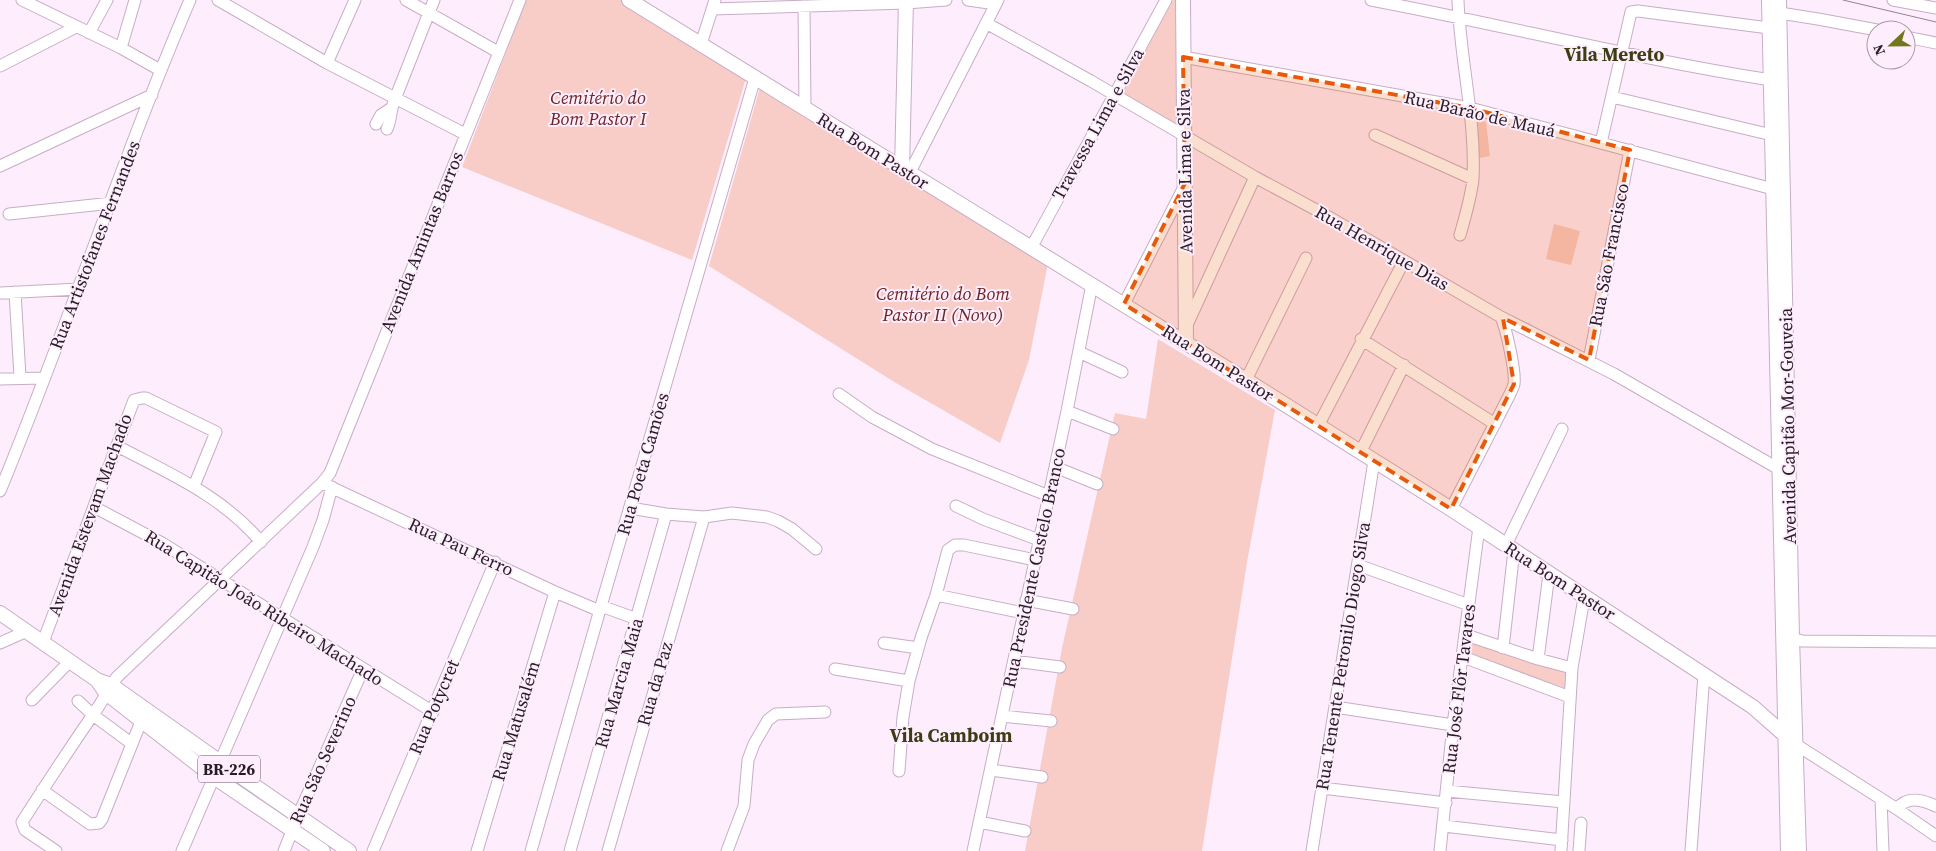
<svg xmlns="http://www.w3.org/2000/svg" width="1936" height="851" viewBox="0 0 1936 851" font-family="'Source Serif 4',serif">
<rect width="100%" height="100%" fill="#feeefd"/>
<path fill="#f8ccc7" d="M526 0H623L746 78 692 260 462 167Z
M1173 0H1177L1179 128 1122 92Z
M761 84 1048 263 1029 360 1000 443 896 383 709 266Z
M1472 119 1486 122 1490 156 1474 159Z
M1554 224 1580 231 1571 265 1546 259Z
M1158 339 1275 410 1247 562 1202 851H1025L1062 648 1115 413 1146 419Z
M1472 640 1570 672 1568 689 1469 656Z"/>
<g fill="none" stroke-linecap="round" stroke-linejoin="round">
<g stroke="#c7adc5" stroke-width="13">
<path id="minor" d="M22 0 121 48 160 70
M218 0 327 63 465 134
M406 0 498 52
M968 0 996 4
M1371 0C1504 25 1636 59 1771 80
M1458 0C1460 60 1476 119 1473 179 1471 198 1465 217 1460 235
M1893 0 1936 8
M804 6 805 108
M712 9 906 3 946 0
M1780 13 1818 19 1877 30
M986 23 1091 81 1255 177 1322 213 1501 317 1614 374 1779 469
M89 33 107 0
M1906 37 1936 43
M701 44 715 0
M121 48 135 0
M1183 57 1470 108 1773 189
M327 63 355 0
M0 66 76 27
M1612 97 1772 135
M376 124 381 115 390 109
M387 129C392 118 390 109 395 99L434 0
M1375 135 1473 179
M1601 143 1631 12 1638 11 1769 28
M0 166 152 95
M909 174 998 0
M9 214 112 203
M1031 248 1166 0
M15 292 20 377
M0 293 79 289
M1124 304 1185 185
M1187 325 1255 177
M1361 339 1495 424
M1079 352 1122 372
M1589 360 1630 150
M0 379 44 378
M1246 380 1306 258
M839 394 872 417 932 449 1049 496
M1067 411 1113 429
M1318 426 1404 261
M117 446C170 474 221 495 261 542
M1360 453 1404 365
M1055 467 1097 484
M322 483 555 592 600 611
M0 491C67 329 121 161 190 0
M956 506 983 519 1039 540
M94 507 162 543 433 712
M630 508 666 514 704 517 732 513 767 517 778 521 792 529 816 549
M1451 509 1509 396C1511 392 1513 388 1514 384 1516 372 1506 328 1501 317
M1506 545 1562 429
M1358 565 1469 605
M936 595 1023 613
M1026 600 1073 609
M601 606 637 619
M1466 635 1538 659 1572 668
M1792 638 1802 641 1936 642
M43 642 134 400 142 398H146L216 432 194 486
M0 643 27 631
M884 643 918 648
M1503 648 1514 550
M1463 657 1570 697
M1538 659 1549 574
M1014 661 1060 667
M835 669 909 681
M32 700 70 661
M78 701 93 715 131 743
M1335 707 1453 725
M1002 716 1051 721
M1795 744 1897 809 1936 836
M220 762 313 547 323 520 332 487
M991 770 1042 777
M899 771 903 717 909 681 921 638 936 595 948 550 955 545H964L1035 560
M1322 788 1446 803
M42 790 90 824 99 823 102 819 144 714
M1447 791 1564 802
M1881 799 1883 851
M1897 809C1907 795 1923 800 1936 806
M979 822 1025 831
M1444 826 1562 840
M56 851 25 830 22 822C45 786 68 751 92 716 101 704 108 690 117 677L322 483 330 473 520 0
M182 851 214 777
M284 851 298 816 363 669
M373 851 495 562
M477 851 555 592
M531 851 601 606 755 78
M570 851 666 514
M608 851 704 517
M727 851 744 806 748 760 754 744 768 720 776 714 825 712
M973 851 1067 411 1092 284
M1312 851 1374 461
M1440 851 1453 725 1479 527
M1561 851 1572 668 1584 598
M1579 851 1581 823
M1691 851 1704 674"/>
</g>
<g stroke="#c7adc5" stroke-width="16">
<path id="major" d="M629 0 1246 380 1451 509 1753 707 1795 744
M1183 0 1186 343
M1769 0 1788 851
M1779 0 1792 638 1799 851
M902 169 906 0
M0 613 97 680 111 685 220 762 349 851
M97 680 106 693 214 777 323 851"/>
</g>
<use href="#minor" stroke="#fff" stroke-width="11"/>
<use href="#major" stroke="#fff" stroke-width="14"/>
<path stroke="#928591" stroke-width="1" d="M1843 0 1936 22"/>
</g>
<path fill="#e8590c" fill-opacity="0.2" stroke="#e8590c" stroke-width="4" stroke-dasharray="10 6" stroke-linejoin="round" d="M1183 57 1470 108 1630 150 1589 360 1503 318 1514 384 1451 509 1124 304 1185 183Z"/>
<g text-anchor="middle" stroke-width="4" stroke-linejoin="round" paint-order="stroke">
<rect fill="#feeefd" stroke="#675b66" stroke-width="1" x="198" y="755.5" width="62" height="27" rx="4"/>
<g font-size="16" font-weight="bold" fill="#261c25">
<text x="229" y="775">BR-226</text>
</g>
<g font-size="18" font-style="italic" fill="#6d2321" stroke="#feeefd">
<text x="598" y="104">Cemitério do<tspan x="598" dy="21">Bom Pastor I</tspan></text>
<text x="943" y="300">Cemitério do Bom<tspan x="943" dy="21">Pastor II (Novo)</tspan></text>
</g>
<g font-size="18" fill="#261c25" stroke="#feeefd">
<text transform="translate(1480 114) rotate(13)" y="6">Rua Barão de Mauá</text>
<text transform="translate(1098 124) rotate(-61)" y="6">Travessa Lima e Silva</text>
<text transform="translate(873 151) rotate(32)" y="6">Rua Bom Pastor</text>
<text transform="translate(1185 171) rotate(-91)" y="6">Avenida Lima e Silva</text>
<text transform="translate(422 242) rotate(-68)" y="6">Avenida Amintas Barros</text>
<text transform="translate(95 245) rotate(-69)" y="6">Rua Artistofanes Fernandes</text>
<text transform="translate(1382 248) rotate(30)" y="6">Rua Henrique Dias</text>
<text transform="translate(1609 255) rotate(-79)" y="6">Rua São Francisco</text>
<text transform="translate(1218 363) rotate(32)" y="6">Rua Bom Pastor</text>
<text transform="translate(1788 426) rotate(-91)" y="6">Avenida Capitão Mor-Gouveia</text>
<text transform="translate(643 464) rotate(-74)" y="6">Rua Poeta Camões</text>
<text transform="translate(90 515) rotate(-70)" y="6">Avenida Estevam Machado</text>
<text transform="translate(461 547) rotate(25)" y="6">Rua Pau Ferro</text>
<text transform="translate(1034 568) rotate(-78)" y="6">Rua Presidente Castelo Branco</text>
<text transform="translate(1560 581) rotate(33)" y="6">Rua Bom Pastor</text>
<text transform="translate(264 608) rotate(32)" y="6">Rua Capitão João Ribeiro Machado</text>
<text transform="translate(1343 656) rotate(-81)" y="6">Rua Tenente Petronilo Diogo Silva</text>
<text transform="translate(619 683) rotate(-74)" y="6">Rua Marcia Maia</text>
<text transform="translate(655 684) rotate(-74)" y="6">Rua da Paz</text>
<text transform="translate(1459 689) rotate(-83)" y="6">Rua José Flôr Tavares</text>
<text transform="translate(434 707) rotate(-67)" y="6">Rua Potycret</text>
<text transform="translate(516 721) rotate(-73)" y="6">Rua Matusalém</text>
<text transform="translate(323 760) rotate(-66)" y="6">Rua São Severino</text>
</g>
<g font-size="19" font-weight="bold" fill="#3c3d14" stroke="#feeefd">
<text x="1614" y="61">Vila Mereto</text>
<text x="951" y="742">Vila Camboim</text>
</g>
</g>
<g transform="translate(1891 45) rotate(248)"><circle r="24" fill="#feeefd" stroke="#a89aa7"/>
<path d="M0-4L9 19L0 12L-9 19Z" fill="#74761d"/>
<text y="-8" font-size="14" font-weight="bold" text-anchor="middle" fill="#261c25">N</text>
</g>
</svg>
